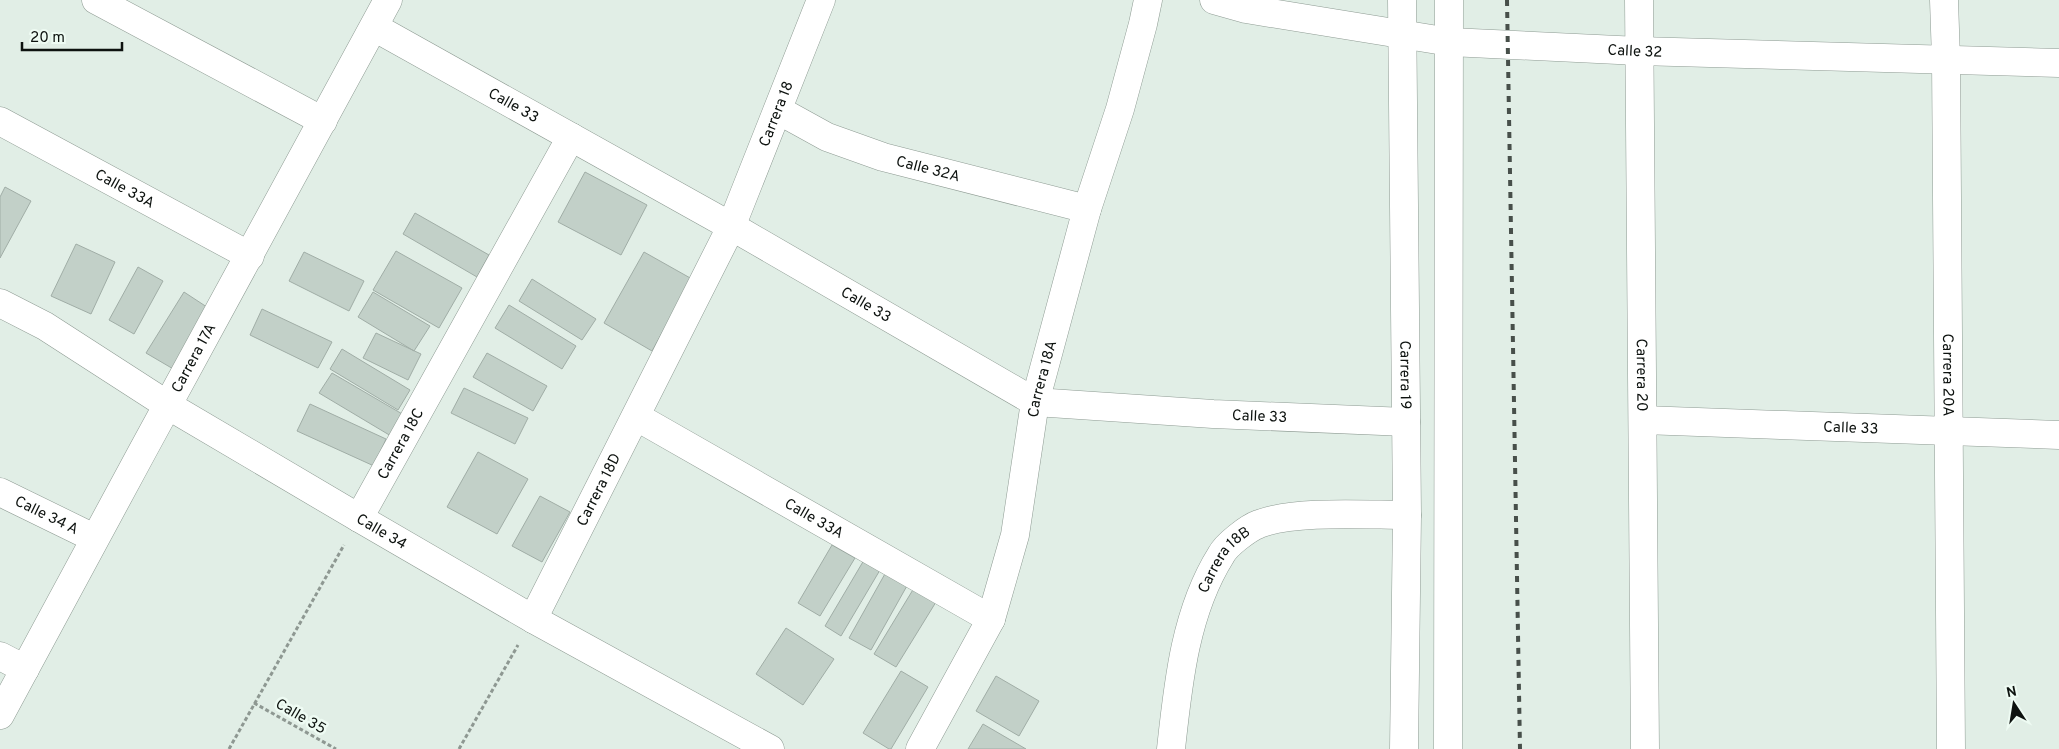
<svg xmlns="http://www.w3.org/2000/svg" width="2059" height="749" viewBox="0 0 2059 749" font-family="Overpass,sans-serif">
<rect width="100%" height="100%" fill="#e1eee6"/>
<path fill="#c2d0c8" stroke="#a0ada6" d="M585 172 647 205 621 255 558 222Z
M5 187 31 201 0 258V197Z
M415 213 489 255 477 277 403 234Z
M76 244 115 262 91 314 51 296Z
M396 251 462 288 439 328 373 290Z
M304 252 364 281 349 311 289 281Z
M644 252 692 279 652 351 604 323Z
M138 267 163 281 134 334 109 320Z
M532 279 596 319 582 340 519 301Z
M184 292 213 311 175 370 146 353Z
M373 292 430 326 414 351 358 317Z
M509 305 576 346 562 369 495 328Z
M262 309 332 342 318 368 250 335Z
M376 333 421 354 408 380 363 358Z
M342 349 410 390 398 410 330 369Z
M487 353 547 386 533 411 473 377Z
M332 373 404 415 391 436 319 393Z
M464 388 528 418 515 444 451 413Z
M310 404 386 439 374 466 297 431Z
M478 452 528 479 497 534 447 507Z
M540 496 570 512 542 562 512 546Z
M832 545 855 558 820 616 798 603Z
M864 560 880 570 841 636 825 626Z
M886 572 908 584 871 650 849 638Z
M914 588 936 602 896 667 874 654Z
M786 628 834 659 803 705 756 674Z
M901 671 928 687 891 749H889L863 733Z
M996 676 1039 701 1019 736 976 711Z
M983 724 1026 749H968Z"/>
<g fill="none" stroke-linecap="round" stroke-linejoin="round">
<g stroke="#8e9b93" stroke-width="29">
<g id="minor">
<path d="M96 0 323 121"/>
<path id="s1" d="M1214 0 1246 9 1450 42 1639 51 2059 63"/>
<path id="s2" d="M1639 0 1645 749"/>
<path id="s3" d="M1944 0 1946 59 1951 749"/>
<path id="s4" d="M374 27 743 233 1035 402 1213 414 1406 422"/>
<path id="s5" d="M778 110 827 137 883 157 1087 209"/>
<path id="s6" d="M0 121 250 256"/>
<path id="s7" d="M0 303 45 326 169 406 359 518 533 619 770 749"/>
<path id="s8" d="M637 417 991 619"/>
<path id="s9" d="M1643 420 2059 435"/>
<path id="s10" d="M0 492 94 538"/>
<path id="s11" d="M359 518 571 137"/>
<path id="s12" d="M533 619 731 227 821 0"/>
<path d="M0 656 25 669"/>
<path id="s13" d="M0 715C128 476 259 238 388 0"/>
<path id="s14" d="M920 749 991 619 1015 535 1035 402 1087 209 1120 109 1143 24 1148 0"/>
<path id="s15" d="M1171 749C1178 684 1185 612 1221 555 1226 545 1248 528 1259 524 1295 510 1367 515 1407 515"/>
</g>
</g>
<g stroke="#8e9b93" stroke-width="29">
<g id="major">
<path id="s16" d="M1402 0 1407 515 1404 749"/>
<path d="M1448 749 1449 0"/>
</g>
</g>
<path stroke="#8e9892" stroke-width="3" stroke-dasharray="4 2.5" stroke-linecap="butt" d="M254 703 336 749
M229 749 344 545
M459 749 518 645"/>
<use href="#minor" stroke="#fff" stroke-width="28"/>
<use href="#major" stroke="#fff" stroke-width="28"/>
<path stroke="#474f4a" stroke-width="4" stroke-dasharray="6 6" stroke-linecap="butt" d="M1507 0 1520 749"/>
</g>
<g text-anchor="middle" stroke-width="5" stroke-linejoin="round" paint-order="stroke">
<g font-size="15" fill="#0d120f" stroke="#eefbf3">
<text dy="5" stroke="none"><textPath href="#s1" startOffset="425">Calle 32</textPath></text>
<text dy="5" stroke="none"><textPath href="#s4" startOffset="160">Calle 33</textPath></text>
<text dy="5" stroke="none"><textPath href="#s12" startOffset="561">Carrera 18</textPath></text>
<text dy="5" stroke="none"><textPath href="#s5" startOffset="162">Calle 32A</textPath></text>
<text dy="5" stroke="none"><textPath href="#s6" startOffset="142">Calle 33A</textPath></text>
<text dy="5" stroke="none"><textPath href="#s4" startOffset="565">Calle 33</textPath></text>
<text dy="5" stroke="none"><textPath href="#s13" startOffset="406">Carrera 17A</textPath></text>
<text dy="5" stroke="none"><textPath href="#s2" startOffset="375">Carrera 20</textPath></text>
<text dy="5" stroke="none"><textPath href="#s3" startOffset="375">Carrera 20A</textPath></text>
<text dy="5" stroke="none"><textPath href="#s16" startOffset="375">Carrera 19</textPath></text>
<text dy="5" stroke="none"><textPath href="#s14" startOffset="394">Carrera 18A</textPath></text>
<text dy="5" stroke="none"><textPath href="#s4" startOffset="985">Calle 33</textPath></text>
<text dy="5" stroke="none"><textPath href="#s9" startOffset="208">Calle 33</textPath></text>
<text dy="5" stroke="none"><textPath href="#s11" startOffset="85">Carrera 18C</textPath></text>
<text dy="5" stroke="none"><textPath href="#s12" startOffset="145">Carrera 18D</textPath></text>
<text dy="5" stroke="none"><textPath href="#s10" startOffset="52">Calle 34 A</textPath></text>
<text dy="5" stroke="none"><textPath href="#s8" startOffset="204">Calle 33A</textPath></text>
<text dy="5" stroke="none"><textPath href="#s7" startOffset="445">Calle 34</textPath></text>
<text dy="5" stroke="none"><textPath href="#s15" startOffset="200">Carrera 18B</textPath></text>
<text transform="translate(301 716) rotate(30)" y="5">Calle 35</text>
</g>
</g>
<g transform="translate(2014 704) rotate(348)" stroke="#eefbf3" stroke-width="4" paint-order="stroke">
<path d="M0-4L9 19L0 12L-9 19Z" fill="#0d120f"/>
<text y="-8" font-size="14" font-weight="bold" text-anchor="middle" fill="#0d120f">N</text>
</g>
<path d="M22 42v8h100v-8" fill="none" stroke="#0d120f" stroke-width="2.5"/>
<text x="30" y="42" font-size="15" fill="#0d120f" stroke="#eefbf3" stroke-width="4" paint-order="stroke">20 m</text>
</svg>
